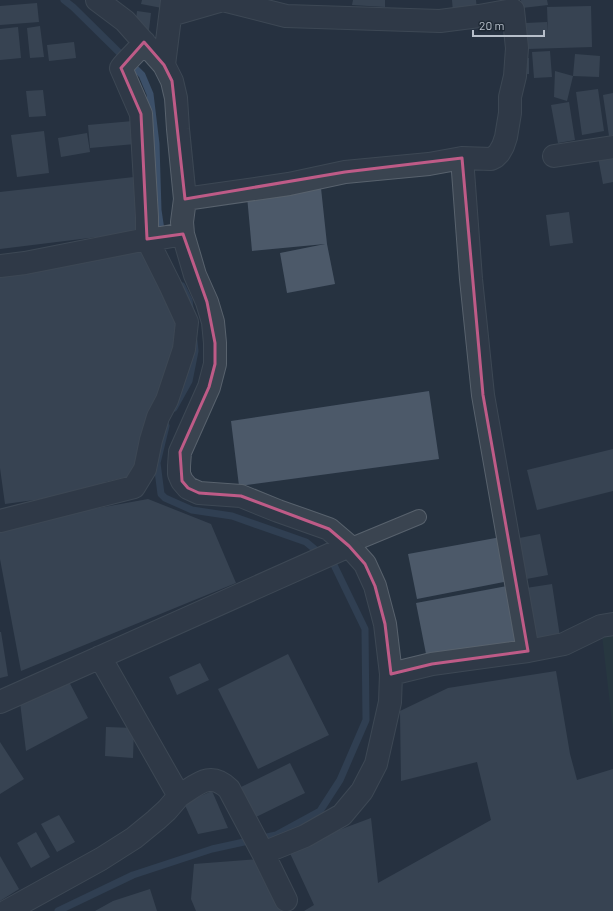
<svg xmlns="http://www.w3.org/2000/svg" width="613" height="911" viewBox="0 0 613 911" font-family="Barlow,sans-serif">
<rect width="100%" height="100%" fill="#263240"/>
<path fill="#283f41" d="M613 624V730L601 626Z"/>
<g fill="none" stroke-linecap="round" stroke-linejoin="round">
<path stroke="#3c5069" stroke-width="7" d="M64 0 73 7 142 75 150 94 156 144 158 210 162 237
M182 286 189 300 190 308
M174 408 189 381 195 351 194 341
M58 911 133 875 212 849 276 835 320 811 340 780 366 720 365 629 334 565 306 542 232 516 192 510 165 498 161 494 157 463 166 426"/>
</g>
<path fill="#4c5969" d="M142 0H164L162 8 141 4Z
M353 0H385V7L352 5Z
M452 0H476L477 10 453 12Z
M521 0H547L548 5 522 8Z
M37 3 39 22 0 25V6Z
M591 6 592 47 527 49 526 23 547 22 548 33 547 7Z
M137 11 151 13 149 30 135 28Z
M40 26 44 57 30 58 27 28Z
M18 27 21 58 0 60V29Z
M74 42 76 58 49 61 47 45Z
M550 51 552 77 534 78 532 52Z
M575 54 600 56 599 77 573 76 567 101 554 97 555 71 573 76Z
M518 58H529V74H517Z
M598 89 604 131 582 135 576 92Z
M43 90 46 116 29 117 26 91Z
M613 93V135L609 136 603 95Z
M569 102 575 140 558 143 551 105Z
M133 121 135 144 90 148 88 125Z
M44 131 49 173 17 177 11 135Z
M87 133 90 152 61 157 58 138Z
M613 154V182L603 184 598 157Z
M143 176 138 232 0 249V192Z
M321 188 327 244 335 284 287 293 280 253 325 244 252 251 247 196Z
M569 212 573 243 550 246 546 215Z
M148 250 184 325 139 474 105 482 93 492 5 504 0 468V270Z
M429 391 439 459 239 486 231 421Z
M613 449V491L537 510 527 470Z
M148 499 211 524 236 583 21 671 0 559V526Z
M540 534 548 575 521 580 514 539Z
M501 537 509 581 417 599 408 554Z
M552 584 560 637 534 641 526 588Z
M507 586 518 642 427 659 416 603Z
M0 632H1L8 676 0 678Z
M288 654 329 735 258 769 218 689Z
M200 663 209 680 177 695 169 677Z
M556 671 570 754 577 780 613 769V911H304L314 905 288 849 371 818 378 883 491 820 477 762 401 781 400 711 448 688Z
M67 678 88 718 26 751 20 702Z
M106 727 134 728 133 758 105 756Z
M0 742 24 779 0 794Z
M290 763 305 793 256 817 241 787Z
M212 791 228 828 198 834 184 803Z
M59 815 75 842 57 852 41 824Z
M36 832 50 857 31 868 17 843Z
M0 856 19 889 0 901Z
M259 859 286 911H196L191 899 194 864Z
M150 889 157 911H95L113 901Z"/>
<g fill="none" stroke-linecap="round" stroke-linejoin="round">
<g stroke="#58626d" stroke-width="16">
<path id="lane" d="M349 546 419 517"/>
</g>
<g stroke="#58626d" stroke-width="24">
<path id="street" d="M97 0 125 21 164 65 172 81 176 98 178 129 185 199 182 222 183 234 195 275 207 302 213 322 215 343V364L209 387 180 452 179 466V474L182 481 188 488 199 493 241 496 278 511 329 529 349 546 365 564 375 586 385 624 391 674 390 702 376 764 362 791 342 815 305 836 263 853 229 789C210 770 197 785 179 796
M171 15 223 0 286 16 440 21 479 16 513 10 517 48 515 76 510 97V113L506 137 503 146 499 153 495 157 491 159 462 158 429 164 345 172 289 184 185 199
M164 65 172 1
M554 156 613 147
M462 158 471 279 483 395 528 651
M0 266 25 263 147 239 161 238 183 234
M0 521 134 487 145 469 151 440 158 417 167 400 184 349 187 322 170 285 147 239V217L141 114 121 68C128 59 137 52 144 42
M391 674 432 664 528 651 564 644 601 626 613 624
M0 702 349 546
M263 853 286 900
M7 911 101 859 134 838 156 820 167 810 179 796 100 657"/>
</g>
<use href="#lane" stroke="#3a4450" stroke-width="14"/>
<use href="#street" stroke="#3a4450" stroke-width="22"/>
</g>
<path d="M0 0H613V911H0ZM144 42 164 65 172 81 185 199 345 172 462 158 483 395 528 651 432 664 391 674 385 624 375 586 365 564 349 546 329 529 241 496 199 493 188 488 182 481 180 452 209 387 215 364V343L207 302 183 234 147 239 141 114 121 68Z" fill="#263240" fill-opacity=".55" fill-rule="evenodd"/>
<path fill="none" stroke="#be5b87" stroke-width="3" stroke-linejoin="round" d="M144 42 164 65 172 81 185 199 345 172 462 158 483 395 528 651 432 664 391 674 385 624 375 586 365 564 349 546 329 529 241 496 199 493 188 488 182 481 180 452 209 387 215 364V343L207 302 183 234 147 239 141 114 121 68Z"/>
<path d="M473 30v6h71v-6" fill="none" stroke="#b7bfca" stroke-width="2"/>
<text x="479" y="30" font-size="12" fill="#b7bfca" stroke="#1f2935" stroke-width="3" paint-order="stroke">20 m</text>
</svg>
